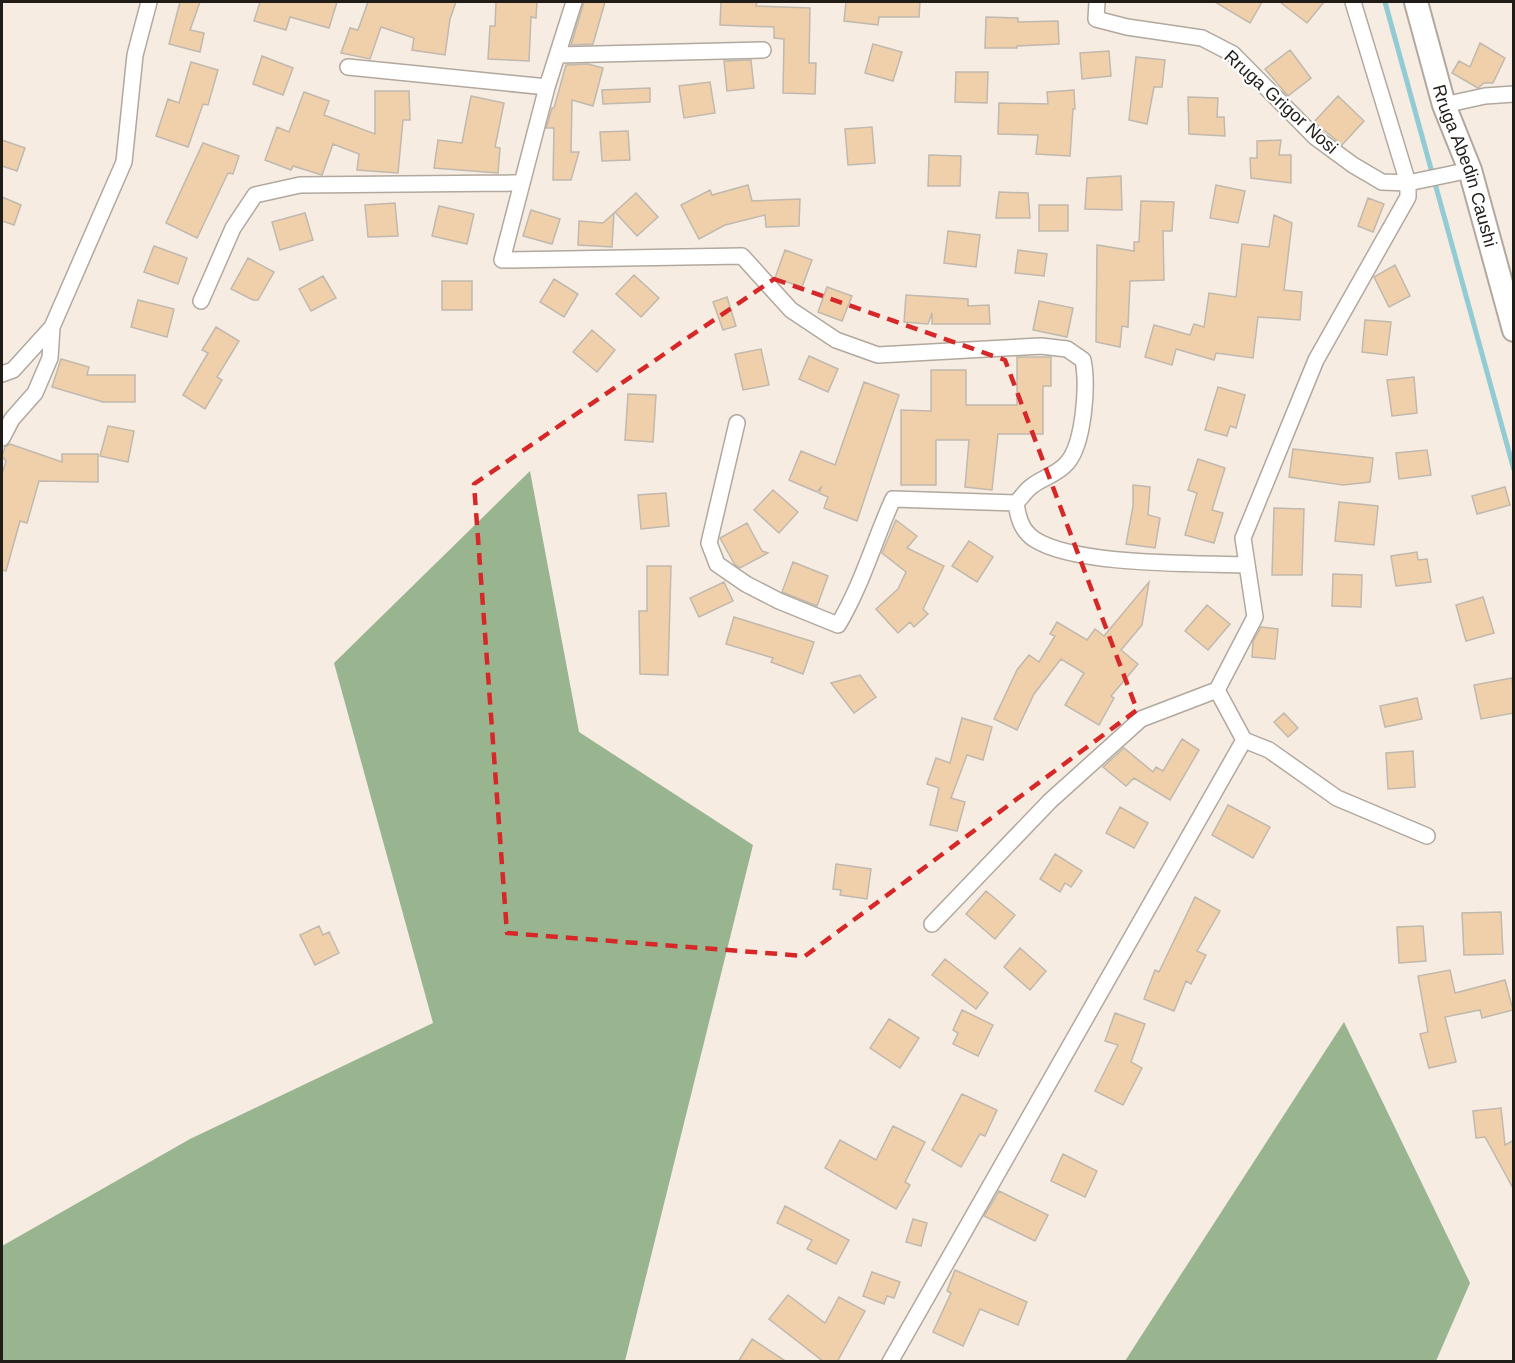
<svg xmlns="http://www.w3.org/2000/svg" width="1515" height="1363" viewBox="0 0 1515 1363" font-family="Arial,sans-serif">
<rect width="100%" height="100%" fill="#f6ece1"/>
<path fill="#99b590" d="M530 471 579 732 753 845 625 1361H2V1246L190 1139 433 1023 334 663Z
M1344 1022 1470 1283 1436 1361H1125Z"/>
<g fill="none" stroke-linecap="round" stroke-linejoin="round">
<path stroke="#93cbd5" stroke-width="5" d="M1385 2 1514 470"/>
</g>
<path fill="#efd0ab" stroke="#c1b8ae" stroke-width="1.5" d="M180 2H200L190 30 204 33 200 52 169 44Z
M260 2H337L329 28 290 17 286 30 254 21Z
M368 2H456L450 19 445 55 412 50 414 38 381 27 370 59 341 53 350 28 358 30Z
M496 2H537L536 18 531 17 529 61 488 59 490 26H495Z
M584 2H605L593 44 571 45Z
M721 2H757L756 6 810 8 809 63H816L815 94 783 93 784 39 774 38V27L720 25Z
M846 2H920L919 17H879L878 25 844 21Z
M1215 2H1262L1250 23Z
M1280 2H1324L1307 23Z
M986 17 1018 18V22L1058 21 1059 44 1017 46V48H985Z
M1480 43 1505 58 1493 83H1484L1478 88 1452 73 1459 61 1470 67Z
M873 44 902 52 893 81 865 73Z
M1290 50 1311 78 1288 96 1265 69Z
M1109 51 1111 76 1082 79 1080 53Z
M262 56 293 68 283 95 253 84Z
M1136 57 1165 60 1162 87H1154L1147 124 1129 120Z
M751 60 754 88 727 91 724 61Z
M191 62 218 70 208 105 203 104 188 147 156 136 168 99 179 103Z
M588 64 603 68 593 106 572 100 571 152H579L571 180H553L554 128H546L552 108H554L566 65Z
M956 72H988L987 103 955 102Z
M710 82 715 113 684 118 679 86Z
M650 88V102L603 104 602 90Z
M1074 90 1075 109H1073L1070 156 1036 154 1038 135 998 134 999 103 1048 104 1047 92Z
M375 91H409L410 120H403L398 173 357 170 359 154 333 144 322 175 293 166 291 170 265 160 277 127 289 132 304 92 329 101 324 115 375 134Z
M471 96 504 103 495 147 500 148 498 173 434 168 438 140 462 143Z
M1338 96 1364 121 1342 145 1314 122Z
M1188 97 1218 98 1217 117H1224L1225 136 1189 134Z
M872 127 875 163 848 165 845 129Z
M628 131 630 160 602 161 600 132Z
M2 140 25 148 17 171 2 166Z
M1281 140 1279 155H1291V183L1251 178 1250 158H1257V141Z
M203 143 239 156 233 174 228 173 197 238 166 223Z
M929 155 961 156 960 186H928Z
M1121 176 1122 210 1085 209 1087 178Z
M748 185 752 201 800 199 799 226 766 227 765 215 725 225 699 239 681 205 710 190 712 195Z
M1216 185 1245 191 1238 223 1210 218Z
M999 192 1028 193 1030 218H996Z
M636 193 658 217 637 236 615 212Z
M2 197 21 205 14 225 2 221Z
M1368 198 1384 204 1373 232 1358 226Z
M1141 201 1174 202 1172 231H1163L1164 280 1130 281 1128 327 1122 326 1120 347 1096 342 1097 245 1134 251V242H1139Z
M395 203 398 236 368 237 365 205Z
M1039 205H1068V231H1039Z
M439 206 474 214 467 244 432 236Z
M531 210 560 219 552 244 523 236Z
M305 213 313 240 280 250 272 222Z
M614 213 612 247 578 245 579 221 603 223Z
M1274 215 1292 223 1284 290 1302 292 1300 320 1258 317 1253 358 1216 353 1214 360 1176 349 1172 365 1145 357 1154 325 1190 335 1194 324 1204 327 1209 293 1236 297 1242 244 1269 247Z
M948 231 980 235 976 267 944 263Z
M154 246 187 258 178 284 144 272Z
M785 250 812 260 802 287 775 278Z
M1018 250 1047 254 1044 276 1015 273Z
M248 258 274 272 258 300H253L231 289Z
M1395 265 1410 296 1389 307 1374 277Z
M634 275 659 298 641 317 616 294Z
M323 276 336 298 311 311 299 289Z
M554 279 578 294 564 317 540 302Z
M442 281H472V310H442Z
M827 287 852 296 842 321 818 312Z
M906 295 968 299V306L989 305 990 324H932V313L928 324 904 322Z
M727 297 736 326 723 330 713 302Z
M138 300 174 309 167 337 131 327Z
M1039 301 1073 308 1067 337 1033 330Z
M1365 320 1391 322 1387 355 1362 352Z
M216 327 239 341 217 377 222 380 205 409 183 395 208 353 202 350Z
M592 330 615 350 597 372 573 352Z
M761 349 769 385 743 390 735 354Z
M809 356 838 369 828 392 799 379Z
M1017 357H1051V386H1043V434H998L992 490 965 487 969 440H936V485H901V410L931 411V370H966V405H1017Z
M61 359 89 367 87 375H135V402H103L52 387Z
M1414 377 1417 413 1392 416 1387 380Z
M864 382 899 395 857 521 824 508 828 497 819 493 822 486 817 492 789 480 801 451 835 465Z
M1218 387 1245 395 1236 428 1230 426 1227 436 1205 430Z
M628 394 656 395 653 442 625 440Z
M108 426 134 431 128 462 100 456Z
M10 444 62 462V454H98V482L39 481 27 523 20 521 6 571 2 570V474L6 461 2 456 5 447Z
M1293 449 1373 458 1370 482 1343 485 1289 477Z
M1427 450 1431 475 1399 479 1396 453Z
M1198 459 1225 468 1212 510 1223 513 1214 543 1185 535 1197 493 1188 490Z
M1133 485 1150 487 1148 515 1160 518 1155 548 1126 544 1133 506Z
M1505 487 1510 505 1477 514 1472 496Z
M773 490 798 512 779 533 754 510Z
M666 493 669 526 641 529 638 495Z
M1339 502 1378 506 1374 545 1335 541Z
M1274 508 1304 509 1302 575H1272Z
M896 520 917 536 907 548 944 566 923 609 928 614 914 627 910 622 898 633 876 609 898 589 906 572 882 553Z
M747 523 762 551 768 553 740 568 735 565 720 538Z
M969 541 993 557 977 582 952 566Z
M1417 552 1418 560 1427 559 1431 582 1396 586 1391 556Z
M793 562 828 576 817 606 782 592Z
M647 566H671L668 675 640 674 639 611H647Z
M1333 574 1362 575 1361 607 1332 606Z
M724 582 733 601 699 617 690 598Z
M1149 582 1142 625 1121 650 1138 664 1111 696 1114 698 1099 725 1065 705 1084 673 1061 659 1034 694 1017 730 994 719 1017 670 1029 655 1039 662 1055 636 1050 634 1057 622 1087 640 1095 629 1104 636Z
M1483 597 1494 633 1466 641 1456 605Z
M1207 605 1230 624 1208 650 1185 631Z
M734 617 814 642 803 674 771 662 773 658 726 644Z
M1261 627 1278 629 1275 659 1252 657 1253 641Z
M860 675 876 697 854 713 831 683Z
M1512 678 1514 713 1481 719 1474 685Z
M1417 698 1422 719 1385 727 1380 706Z
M1284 713 1298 728 1288 737 1274 722Z
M962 718 992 727 983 760 967 755 951 798 965 802 957 831 930 825 939 788 927 784 936 758 950 763Z
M1182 739 1199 750 1170 800 1134 778 1126 786 1103 767 1124 748 1153 772 1156 767 1163 771Z
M1413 751 1415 787 1388 789 1386 753Z
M1228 805 1270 827 1253 858 1212 835Z
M1120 807 1148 823 1134 848 1106 833Z
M1055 854 1082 871 1071 887 1065 883 1060 892 1040 879Z
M836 864 871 869 867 899 840 895 841 890 833 889Z
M986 891 1015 915 995 939 966 914Z
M1195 897 1220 911 1197 951 1206 955 1191 984 1186 981 1174 1011 1144 999 1155 970 1159 972Z
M1501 912 1503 954 1464 955 1462 913Z
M319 926 323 935 329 932 339 953 315 965 300 935Z
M1423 926 1426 961 1399 963 1397 927Z
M1020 948 1046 971 1030 990 1004 967Z
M945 959 988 993 976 1009 932 975Z
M1450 970 1455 993 1505 980 1513 1010 1482 1018 1480 1010 1445 1017 1456 1062 1429 1068 1420 1034 1428 1032 1418 976Z
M962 1010 993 1025 978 1056 953 1044 958 1033 953 1030Z
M1115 1013 1145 1024 1131 1062 1142 1068 1123 1105 1095 1091 1118 1045 1105 1041Z
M889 1019 919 1038 900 1068 870 1048Z
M962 1094 997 1110 985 1136 980 1134 961 1167 932 1150Z
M1501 1108 1505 1145 1514 1140V1190L1485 1137 1476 1138 1473 1111Z
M893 1126 925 1142 905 1182 910 1185 896 1209 825 1168 840 1140 876 1160Z
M1063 1154 1097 1171 1085 1197 1051 1181Z
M999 1191 1048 1215 1035 1241 984 1216Z
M785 1206 849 1240 836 1264 807 1249 812 1240 777 1223Z
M913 1219 927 1223 921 1246 906 1242Z
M955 1270 1027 1302 1018 1325 980 1309 963 1346 933 1332 951 1293 947 1291Z
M872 1272 900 1282 894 1298 887 1296 884 1304 863 1296Z
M788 1295 825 1323 839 1297 865 1311 837 1362H824L769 1319Z
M752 1339 787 1362H738Z"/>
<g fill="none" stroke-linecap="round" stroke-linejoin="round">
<g stroke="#b1a89e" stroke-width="18">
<path id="street" d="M574 2 547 87 502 260 742 256 791 310 836 340 878 355 1041 346 1067 349 1083 360C1088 385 1084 444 1067 463 1057 475 1043 477 1032 486 1026 490 1021 498 1016 503 1018 517 1021 530 1034 539 1075 566 1195 563 1247 565
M1097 2 1096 19 1127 27 1202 38 1233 54 1315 137 1353 165 1382 182 1408 183 1470 170
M1353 2 1408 183V197L1316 360 1243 538 1255 617 1217 690 1244 740 1269 750 1337 798 1427 836
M558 55 763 50
M348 67 547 87
M1444 105 1485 96 1514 94
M201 301 233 228 255 195 300 185 521 183
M2 374 13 370 52 327
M737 423 709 543 717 564 746 584 779 601 838 625C862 585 874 541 893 499L1016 503
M2 438 12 419 35 393 50 358 52 327 124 162 135 55 149 2
M932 924 1050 801 1141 719 1217 690
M890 1362 1244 740"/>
</g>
<g stroke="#b1a89e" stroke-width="26">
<g id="secondary">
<path id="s1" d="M1416 2 1444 105 1470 170 1514 330"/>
</g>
</g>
<use href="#street" stroke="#fff" stroke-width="15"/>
<use href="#secondary" stroke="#fff" stroke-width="22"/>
</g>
<path fill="none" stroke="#d62828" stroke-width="4.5" stroke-dasharray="12 8" stroke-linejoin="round" d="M774 279 1005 360 1137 710 805 956 507 933 474 484Z"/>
<g text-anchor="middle" stroke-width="4.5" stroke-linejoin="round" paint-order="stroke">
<g font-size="18" fill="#201d19" stroke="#fff">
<text transform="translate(1281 102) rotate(42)" y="6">Rruga Grigor Nosi</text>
<text dy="6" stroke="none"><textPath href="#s1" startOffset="171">Rruga Abedin Caushi</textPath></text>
</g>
</g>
<rect width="1515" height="1363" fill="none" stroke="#201d19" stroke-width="6"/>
</svg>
